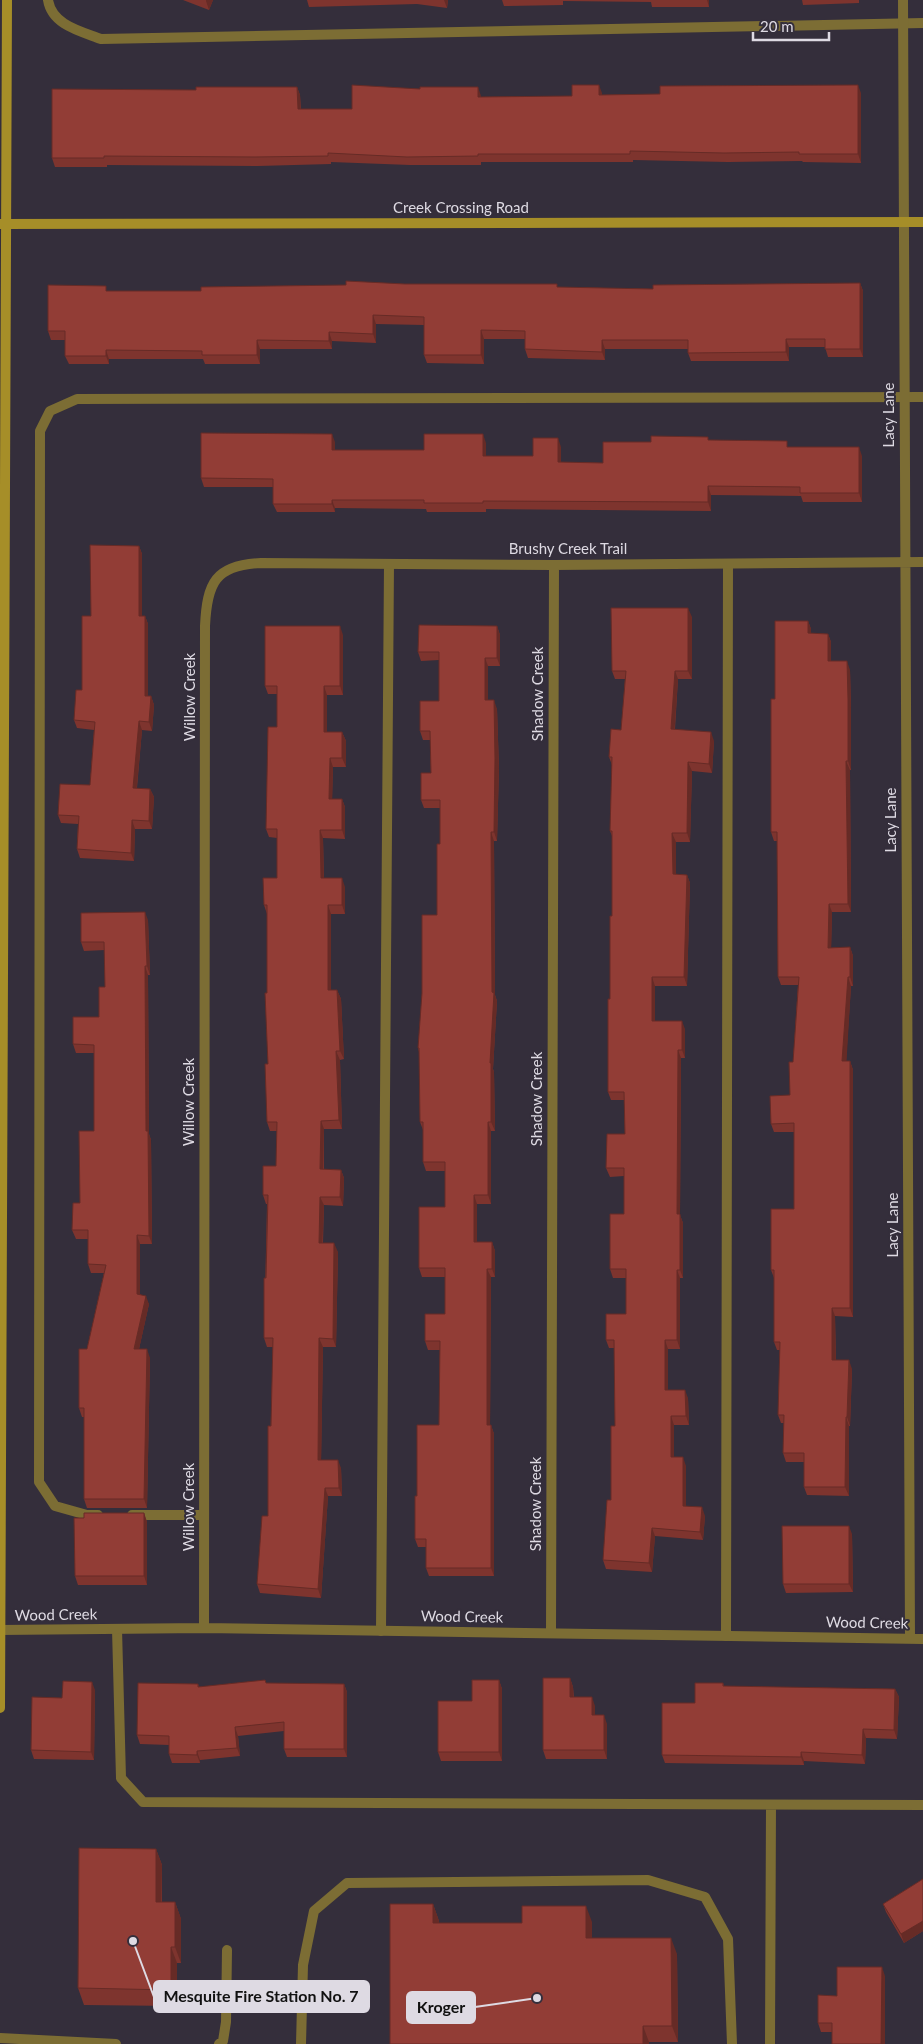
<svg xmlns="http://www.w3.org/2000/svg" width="923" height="2044" viewBox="0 0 923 2044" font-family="Lato,sans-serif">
<rect width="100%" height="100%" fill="#342e3b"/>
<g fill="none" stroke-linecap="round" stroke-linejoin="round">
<path stroke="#7c6d34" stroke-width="10" d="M48 0C52 25 80 31 101 39L923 23
M98 1515H87L55 1506 39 1482 40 431 50 411 77 399 923 397
M132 1515H204
M117 1629 121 1778 143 1802 923 1805
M381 1631 389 564
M726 1636 728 564
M0 2038 116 2044
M219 2044 223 2041 226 2022 227 1950
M301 2044 303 1965 314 1911 347 1883 648 1880 705 1897 728 1939 732 2044
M770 2044 771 1805"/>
<path stroke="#7c6d34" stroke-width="10" d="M903 0 910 1639
M204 1628 205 626C207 583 215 565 261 563L554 565 923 562
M0 1630 204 1628 923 1639
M551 1633 554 565"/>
<path stroke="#a68e28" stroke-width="10" d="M0 224 923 222
M0 1708 7 0"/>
</g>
<path fill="#7e342e" d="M183 0H213L209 10Z
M307 0H448L447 8 417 4 309 7Z
M502 0H709V7H652L651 2 563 1V5L504 6Z
M802 0H859V3L803 5Z
M297 87 300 95 301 109H352L481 96V97L572 96 602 93V95L861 93V163L803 162 802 161 728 162 633 160V162H481V165H410L331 162V164L258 166 107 165V167H55L52 158 196 90Z
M860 283 863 291V357H828L825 347H789V361H691L688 353V349H605V360L528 358 525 349V339H484V364L427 363 424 355V325L376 324V343L332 341V349H260V364H205L203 359H109V364H69L65 356V340H51L48 331 108 291H201L405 284 653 289Z
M709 440 789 447 862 456V502H803L801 496 711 495V511L486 509V512H427L426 509 335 508V512H277L273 504V487H204L201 478 335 442V450H424L486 443V456H533L561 447V462L603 463 651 442Z
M139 546 142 554V616H145L148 624V696H151L154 705 152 731 142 730 137 788 150 789 154 797 152 829H135L134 861 80 858 77 849 78 824 61 823 58 815 90 785 94 730 77 728 74 720 82 690 91 616Z
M692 617V679H678L675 729 714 741 712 773 692 771 690 842H676V874L687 875 690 883 687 986H655V1021L685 1029V1058H681L680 1215 683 1223V1278H680V1349H668V1390L688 1398 689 1425H674V1457L686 1466V1506L705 1516 703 1540 655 1536 652 1572 606 1569 603 1560 611 1500 615 1426 614 1348H609L606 1340 626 1314V1278H613L610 1269 624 1214V1176L610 1177 606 1168 625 1134 624 1100H611L608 1092 612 916V836L610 831 612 765 609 757 621 730 625 679H615L612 671Z
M808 621 811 629V633L828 634 831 642V661L850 670 851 708V770H850L851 912H832L831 948 850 947 853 956V986H851L846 1061H850L853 1070V1317L835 1316 836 1360 852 1369 850 1426H849V1496L807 1495 804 1487V1462H786L783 1453 784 1423H781L778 1415 780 1350H777L774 1342V1278L771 1270 794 1209V1132H774L771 1124 790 1095 793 1062 798 985H781L778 977 777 841H774L771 832Z
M497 626 500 635V666H488V700L497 709 499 768 497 841H494L495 995 497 1001 493 1069 494 1072 495 1131H491V1204H477V1242H492L495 1251V1277H491L490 1425H491L494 1434V1576H429L426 1568V1547H418L415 1539 417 1496 439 1425 440 1350H428L425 1341 445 1314V1277H422L419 1268 445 1207V1171H426L423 1162V1130L420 1122 419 1052 418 1048 437 915 440 844V808H424L421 800 431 773 430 740H423L420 731 439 701V660L421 661 418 652Z
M343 635V695H327V732H342L346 741V767H333L332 799H342L345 807V839L323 838 324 878 345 887V914H331V990H337L341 999 344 1059 340 1060 342 1129H324V1169L341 1170 344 1178 343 1206 324 1205 323 1243 338 1252 336 1347H323L321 1460 341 1468 342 1496H328L321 1598 260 1593 257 1584 268 1516 273 1347H267L264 1338 267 1204H266L263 1195 276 1166 277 1131H270L267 1122 268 1064 267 914 264 905 277 878V838L269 837 266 829 277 727V694H268L265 686Z
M148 920 150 975H148L149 1134 151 1140 152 1244H140V1294L149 1304 139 1349 150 1358 147 1508H87L84 1499V1417H82L79 1408 87 1349 104 1273H91L88 1264V1239H76L72 1230 80 1203 94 1131V1053H76L73 1044 99 1017 105 987V950L84 951 81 942Z
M144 1513 147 1522V1585H78L75 1576 84 1518Z
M852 1534 853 1592 786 1593 783 1584Z
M570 1678 573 1687 574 1697 595 1706V1715L607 1724V1759H546L543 1750Z
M265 1680 266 1683 344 1684 347 1692V1757H287L284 1749V1731L238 1736 240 1756 200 1760V1763H172L169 1754V1745L140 1744 137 1735 198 1684 199 1687Z
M499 1680 502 1689V1761H441L438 1752 472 1701Z
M723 1683 724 1686 895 1689 899 1697 897 1739 866 1738 865 1764 804 1761V1765L665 1763 662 1755 695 1703Z
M95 1690 94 1760 34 1759 31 1750 62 1698Z
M156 1849 162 1865V1902H175L181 1919V1963H177V2006L84 2005 78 1988Z
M923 1879V1931L904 1943 886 1912 883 1904Z
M433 1904 439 1921V1923H522L592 1922V1938L677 1954 678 2042H649V2044H390Z
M885 1976 832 2032H821L818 2023 837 1996Z"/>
<path fill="#662b26" d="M206 0H213L209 10 206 1Z
M444 0H448L447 8Z
M707 0H709V7Z
M599 85 602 93V103L599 95Z
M858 85 861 93V163L858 154Z
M297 87 300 95 301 118 298 109Z
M478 87 481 96V105L478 97Z
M860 283 863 291V357L860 349Z
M373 315 376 324V343L373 334Z
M481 330 484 339V364L481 355Z
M329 332 332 341V349L329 341Z
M786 339 789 347V361L786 352Z
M257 340 260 349V364L257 355Z
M602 340 605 349V360L602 352Z
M106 350 109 359V364L106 356Z
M332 434 335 442V459L332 450Z
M483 434 486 443V465L483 456Z
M558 438 561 447V471L558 462Z
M859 447 862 456V502L859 493Z
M708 486 711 495V511L708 502Z
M332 500 335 508V512L332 504Z
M139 546 142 554V624L139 616Z
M688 608 692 617V679L688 671Z
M145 616 148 624V704L145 696Z
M808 621 811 629V642L808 633Z
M340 626 343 635V695L340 686Z
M497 626 500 635V666L497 658Z
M828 634 831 642V670L828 661Z
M485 658 488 666V709L485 700Z
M847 661 850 670 851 708V770L848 761Z
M675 671 678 679 674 738 671 729Z
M324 686 327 695V740L324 732Z
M151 696 154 705 152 731 149 722Z
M494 700 497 709 499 768 497 841 494 832Z
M139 721 142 730 136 796 133 788Z
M342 732 346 741V767L342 758Z
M711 732 714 741 712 773 709 764Z
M330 758 333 767 332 807 329 799Z
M846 761 850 770 851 912 848 904Z
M688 762 692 771 690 842 687 833Z
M150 789 154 797 152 829 149 821Z
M342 799 345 807V839L342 830Z
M132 820 135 829 134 861 131 853Z
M320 830 323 838 324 887 321 878Z
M491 832 494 841 495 995 497 1001 493 1069 494 1072 495 1131 491 1122 490 1063 492 992Z
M672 833 676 842V883L673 874Z
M687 875 690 883 687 986 684 977Z
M342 878 345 887V914L342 905Z
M829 904 832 912 831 956 828 948Z
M328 905 331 914V999L328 990Z
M145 912 148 920 150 975 147 966Z
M850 947 853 956V986L850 977Z
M145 966 148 975 149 1134 151 1140 152 1244 149 1236 146 1131Z
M652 977 655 986V1029L652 1021Z
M848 977 851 986 846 1070 842 1061Z
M337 990 341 999 344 1059 340 1051Z
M682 1021 685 1029V1058L682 1050Z
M678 1050 681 1058 680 1215 683 1223V1278L680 1270 677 1214Z
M336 1051 340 1060 342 1129 339 1120Z
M850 1061 853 1070V1317L850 1308Z
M321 1121 324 1129 323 1177 320 1169Z
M488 1122 491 1131V1204L488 1195Z
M341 1170 344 1178 343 1206 340 1197Z
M474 1195 477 1204V1251L474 1242Z
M320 1197 324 1205 322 1251 319 1243Z
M137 1235 140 1244V1302L137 1294Z
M492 1242 495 1251V1277L492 1269Z
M334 1243 338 1252 336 1347 333 1339Z
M487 1269 491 1277 490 1434 487 1425Z
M677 1270 680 1278V1349L677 1340Z
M146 1296 149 1304 137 1358 134 1349Z
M832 1308 835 1316 836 1368 832 1360Z
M319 1338 323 1347 321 1468 318 1460Z
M665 1340 668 1349V1398L665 1390Z
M147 1349 150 1358 147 1508 144 1499Z
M849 1360 852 1369 850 1426 847 1417Z
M685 1390 688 1398 689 1425 686 1416Z
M671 1416 674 1425V1466L671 1457Z
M846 1417 849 1426V1496L845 1487Z
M491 1425 494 1434V1576L491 1568Z
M683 1457 686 1466V1514L683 1506Z
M338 1460 341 1468 342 1496 339 1488Z
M325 1488 328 1496 321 1598 318 1589Z
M702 1507 705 1516 703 1540 700 1532Z
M144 1513 147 1522V1585L144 1576Z
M849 1526 852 1534 853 1592 849 1584Z
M652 1528 655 1536 652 1572 649 1563Z
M570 1678 573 1687 574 1706 570 1697Z
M499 1680 502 1689V1761L499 1752Z
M92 1682 95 1690 94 1760 91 1752Z
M344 1684 347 1692V1757L344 1749Z
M895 1689 899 1697 897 1739 894 1730Z
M592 1697 595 1706V1724L592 1715Z
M604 1715 607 1724V1759L604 1750Z
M235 1727 238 1736 240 1756 237 1748Z
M863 1729 866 1738 865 1764 862 1755Z
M197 1751 200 1760V1763L197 1755Z
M801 1752 804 1761V1765L801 1757Z
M156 1849 162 1865 161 1919 156 1902Z
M175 1902 181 1919V1963L175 1947Z
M433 1904 439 1921V1940L433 1923Z
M586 1906 592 1922V1954L586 1938Z
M923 1921V1931L904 1943 901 1934Z
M671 1938 677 1954 678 2042 672 2026Z
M171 1947 177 1963V2006L171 1990Z
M882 1967 885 1976V2044H881Z
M643 2026 649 2042V2044H643Z"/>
<path fill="#923d36" stroke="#662b26" d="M352 85 420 89V87H478V97L572 96V85H599V95L660 94V86L858 85V154H799V152L724 153 630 151V154H478V156L407 157 328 153V156L255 157 104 156V158H52V89L196 90V87H297L298 109H352Z
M346 281 405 284H557V287L653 289V285L860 283V349H825V339H786V352L688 353V340H602V352L525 349V331L481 330V355H424V317L373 315V334L329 332V341L257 340V355H202V351L106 350V356H65V331H48V285L106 286V291H201V287L346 285Z
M201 433 332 434V450H424V434H483V456H533V438H558V462L603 463V442H651V436L708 437V440L787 441V447H859V493H800V487L708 486V502L483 501V503H424V500H332V504H273V479L201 478Z
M90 545 139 546V616H145V696H151L149 722 139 721 133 788 150 789 149 821 132 820 131 853 77 849 79 816 58 815 60 784 90 785 95 722 74 720 76 690H82V616H91Z
M611 608H688V671H675L671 729 711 732 709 764 688 762 687 833H672L673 874 687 875 684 977H652V1021H682V1050H678L677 1214H680V1270H677V1340H665V1390H685L686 1416H671V1457H683V1506L702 1507 700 1532 652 1528 649 1563 603 1560 607 1500H611V1426H615L614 1340H606V1314H626V1269H610V1214H624V1168H606L607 1134H625L624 1092H608V999H610V916H612V831H610L612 757H609L611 729 621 730 626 671H612Z
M775 621H808V633L828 634V661H847L848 699V761H846L848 904H829L828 948 850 947V977H848L842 1061H850V1308H832V1360H849L847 1417H846L845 1487H804V1453H783L784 1415H778L780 1342H774V1270H771V1209H794V1123L771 1124 770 1096 790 1095 789 1062H793L799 977H778L777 832H771V699H775Z
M419 625 497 626V658H485V700H494L495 759 494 832H491L492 992 494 993 490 1063H491V1122H488V1195H474V1242H492V1269H487V1425H491V1568H426V1539H415V1496H417V1425H439L440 1341H425V1314H445V1268H419V1207H445V1162H423V1122H420L419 1048H418L422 993V915H437V844H440V800H421V773H431L430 731H420V701H439V652H418Z
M265 626H340V686H324V732H342V758H330L329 799H342V830H320L321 878H342V905H328V990H337L340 1051H336L339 1120 321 1121 320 1169 341 1170 340 1197H320L319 1243H334L333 1339 319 1338 318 1460H338L339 1488H325L318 1589 257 1584 262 1516H268V1426H271L273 1338H264V1278H266L268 1195H263V1166H276L277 1122H267L265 1064H268L265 993H267V905H264L263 878H277V829H266L268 727H277V686H265Z
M145 912 147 966H145L146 1131H148L149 1236 137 1235V1294L146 1296 134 1349H147L144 1499H84V1408H79V1349H87L106 1265 88 1264V1230H72L73 1203H80L79 1131H94V1045L73 1044V1017H99V987H105L104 942H81V913Z
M84 1513H144V1576H75L74 1518H84Z
M782 1526H849V1584H783Z
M543 1678H570V1697H592V1715H604V1750H543Z
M265 1680 266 1683 344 1684V1749H284V1722L235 1727 237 1748 197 1751V1755L169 1754V1736L137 1735 138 1683 198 1684V1687Z
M472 1680H499V1752H438V1701H472Z
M63 1681 92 1682 91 1752 31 1750 32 1697 62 1698Z
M695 1683H723V1686L895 1689 894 1730 863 1729 862 1755 801 1752V1757L662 1755V1703H695Z
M79 1848 156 1849V1902H175V1947H171V1990L78 1988Z
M923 1879V1921L901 1934 883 1904Z
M390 1904H433V1923H522V1906H586V1938H671L672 2026H643V2044H390Z
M837 1967H882L881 2044H832V2023H818V1995L837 1996Z"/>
<g text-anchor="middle" stroke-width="4" stroke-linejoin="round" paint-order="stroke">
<g font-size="15" fill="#dedae3" stroke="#342e3b">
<text x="461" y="213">Creek Crossing Road</text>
<text transform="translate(889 415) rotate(-90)" y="5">Lacy Lane</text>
<text x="568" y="554">Brushy Creek Trail</text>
<text transform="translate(538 694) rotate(-90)" y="5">Shadow Creek</text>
<text transform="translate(190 697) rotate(-90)" y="5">Willow Creek</text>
<text transform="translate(891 820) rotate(-90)" y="5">Lacy Lane</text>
<text transform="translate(537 1099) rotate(-90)" y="5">Shadow Creek</text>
<text transform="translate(189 1102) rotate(-90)" y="5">Willow Creek</text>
<text transform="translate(893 1225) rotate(-90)" y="5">Lacy Lane</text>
<text transform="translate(536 1504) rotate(-90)" y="5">Shadow Creek</text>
<text transform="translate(189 1507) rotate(-90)" y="5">Willow Creek</text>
<text transform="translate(56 1615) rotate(-1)" y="5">Wood Creek</text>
<text transform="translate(462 1617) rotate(1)" y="5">Wood Creek</text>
<text transform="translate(867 1623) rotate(1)" y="5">Wood Creek</text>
</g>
</g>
<path fill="none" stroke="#dedae3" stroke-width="2" d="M133 1941L154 1997M537 1998L475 2007"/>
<g fill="#dedae3" stroke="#342e3b" stroke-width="2">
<circle cx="133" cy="1941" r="5"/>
<circle cx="537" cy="1998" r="5"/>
</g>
<g fill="#dedae3" stroke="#dedae3" stroke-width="2">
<rect x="154" y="1981" width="215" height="31" rx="5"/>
<rect x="407" y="1992" width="68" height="31" rx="5"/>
</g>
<g font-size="16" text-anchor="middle" font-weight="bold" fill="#111">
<text x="261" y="2002">Mesquite Fire Station No. 7</text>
<text x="441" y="2013">Kroger</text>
</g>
<path d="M753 32v8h76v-8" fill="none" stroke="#dedae3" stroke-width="2.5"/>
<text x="760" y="32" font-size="15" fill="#dedae3" stroke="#342e3b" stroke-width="4" paint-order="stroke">20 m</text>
</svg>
